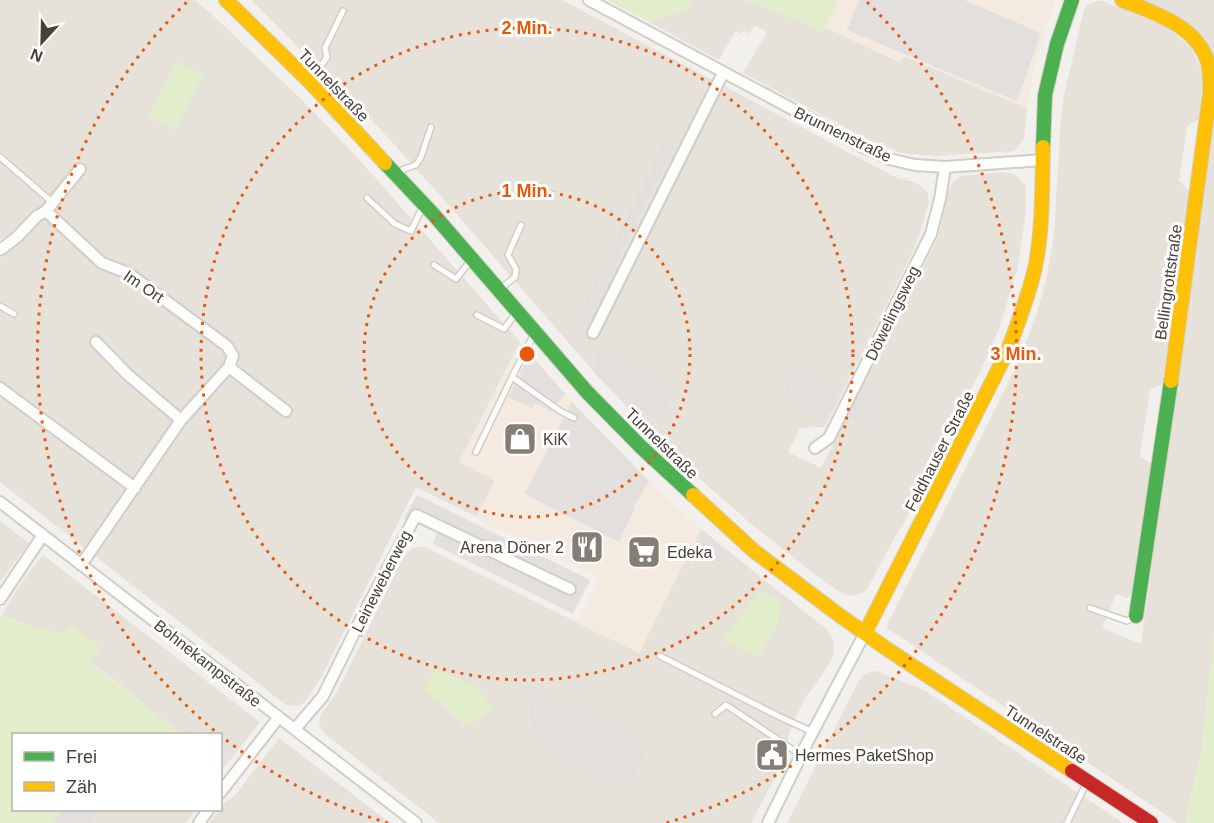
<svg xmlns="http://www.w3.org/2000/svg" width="1214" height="823" viewBox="0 0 1214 823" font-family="Arial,sans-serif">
<rect width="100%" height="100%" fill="#f2f0ec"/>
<path fill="#e6e1d9" d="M0 0H195L220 22 306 104 365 166 520 342 459 462 495 480 477 517 416 487 322 676 305 702 299 706 286 705 0 482V259L14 247 6 236 0 239Z
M251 0H562L895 177 914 182 922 187 927 192 929 202 920 233 913 251 826 425 824 427 800 428 788 452 821 468 938 238 949 190 952 183 960 176 1003 172 1011 173 1018 177 1025 185 1026 191 1025 219 1017 270 1000 326 980 372 903 525 896 535 867 589 863 593 853 596 841 593 816 575 750 523 700 479 654 435 603 382 445 201 382 131Z
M693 0H744L808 24 823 32 826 28 899 62 903 56 1027 108 1024 139 1014 151 934 156 902 153 869 140 743 73 767 32 755 25 749 34 744 30 741 34 735 31 719 60 649 22 689 9Z
M1138 0H1214V63Z
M1097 1H1103L1168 28 1174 33 1191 48 1200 66 1202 77 1201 97 1198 120 1187 126 1179 181 1189 190 1162 384 1150 390 1140 456 1151 464 1133 593 1127 598 1116 594 1102 628 1141 644 1214 113V633L1202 747 1185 823H1178L887 628 888 623 1018 363 1037 313 1046 281 1054 235 1061 117 1064 95 1084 10 1088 5Z
M0 521 29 543 0 582Z
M701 529 778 591 827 629 834 641 833 656 826 669 806 697 794 720 788 738V752L751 823H439L326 735 322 731 319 722 321 715 337 692 404 556 410 550 415 547H425L639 653Z
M43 555 260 722 221 772 220 734H181L90 661 71 625 64 633 53 632 32 627 2 615 23 580Z
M874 671 879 672 924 690 1123 823H787L859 680 865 674Z
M279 738 390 823H209L219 810H220L223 804 236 794Z
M61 810H196L185 823H55Z"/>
<path fill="#f5eadf" d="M838 0H1055L1034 68 1027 108 904 56 900 62 826 28Z
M520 342 572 402 649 481 701 529 639 653 577 623 600 578 502 530 501 531 476 519 495 480 459 462Z"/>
<path fill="#e2edcc" d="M607 0H693L689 9 649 22Z
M744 0H838L824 32 808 24Z
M176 61 203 75 176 130 148 116Z
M759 590 781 602 778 625 758 657 723 640Z
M2 615C22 625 41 631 64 632L71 625 101 648 90 662 181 734H14V810H61L55 823H0V618Z
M1214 633V823H1185L1202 747Z
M436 669 474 685 494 708 466 727 423 689Z"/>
<path fill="#e2dfdc" d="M859 0H964L1041 33 1017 101 847 30Z
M664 141 675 146 586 328 575 323Z
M600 349 675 389 659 419 629 404 633 395 603 382 591 368Z
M530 354 565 394 551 411 535 403 532 408 508 397Z
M796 368 838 389 834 397V399L838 401 833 412 832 410 829 409 823 420 782 398Z
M864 385 888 398 873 428 848 416Z
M572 402 649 481 638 501H637L633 509 634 510 619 542 525 494Z
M417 495 590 580 573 614 433 544 437 533 404 518Z
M703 530 731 555 723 569 692 553Z
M537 691 641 742 644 757 631 781 619 785 537 743 526 694Z
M61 810H98L91 823H55Z"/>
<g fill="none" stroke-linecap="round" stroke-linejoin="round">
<g stroke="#d0cec9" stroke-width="8">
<path id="lane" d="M311 81 327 57 325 48 343 11
M0 157 53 203
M398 174 404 169 416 165 421 157 431 127
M367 198 395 224 411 231 423 206
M434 265 456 279 471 260
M500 289 515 277 516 269 508 255 521 225
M0 306 14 314
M477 315 504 329 516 313
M534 334 512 377 560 411 574 418
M476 452 512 377
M1090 608 1127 621 1135 617
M660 656 778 716 813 732
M715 714 726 705 801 755
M1067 823 1086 784"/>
</g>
<g stroke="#d0cec9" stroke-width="14">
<path id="street" d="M589 0 865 148 889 159 915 165 945 167 1043 160
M46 211 102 263 128 273 227 346 233 356 229 367 181 420 81 565
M0 250 17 237 37 216 46 211 80 169
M593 333 723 73
M96 342 127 374 181 420
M229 367 286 411
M0 388 135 488
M815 448 829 438 931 234 940 199 945 167
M0 502 416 823
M0 599 43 535
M295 729 323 696 364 613 416 515 570 589
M220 793 279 717
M199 823 208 810
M768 823 808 741 865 633"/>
</g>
<g stroke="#d3cec4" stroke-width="16">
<path id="fast" d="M1043 147 1045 95 1057 44 1072 0
M385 163 434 215 587 392 641 447 693 495
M1136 616 1171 381"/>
</g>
<g stroke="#d3cec4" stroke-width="16">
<path id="slow" d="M226 0 310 82 385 163
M1122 0C1154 13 1195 25 1207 60 1211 71 1210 82 1210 93L1171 381
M693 495 754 551 835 612 887 649 1072 771
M865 633 1007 352C1018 324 1028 297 1035 268 1043 229 1042 187 1043 147"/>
</g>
<g stroke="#d3cec4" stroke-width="16">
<path id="jam" d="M1072 771 1151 823"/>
</g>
<use href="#lane" stroke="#fdfdfc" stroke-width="5"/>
<use href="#street" stroke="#fdfdfc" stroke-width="10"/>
<use href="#fast" stroke="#4caf50" stroke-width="14"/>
<use href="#slow" stroke="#ffc107" stroke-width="14"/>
<use href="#jam" stroke="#c62828" stroke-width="14"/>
</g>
<g fill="none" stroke="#e8590c" stroke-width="3" stroke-dasharray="3 6">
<circle cx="527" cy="354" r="163"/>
<circle cx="527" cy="354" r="326"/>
<path d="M388 823A489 489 0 0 1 187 2M867 2A489 489 0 0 1 666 823"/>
</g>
<defs>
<g id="shop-square" transform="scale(1.725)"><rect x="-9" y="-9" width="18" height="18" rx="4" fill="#847e76" stroke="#fff"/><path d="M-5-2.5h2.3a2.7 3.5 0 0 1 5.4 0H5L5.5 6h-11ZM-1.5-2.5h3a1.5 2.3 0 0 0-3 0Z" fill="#fff"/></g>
<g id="restaurant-square" transform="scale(1.725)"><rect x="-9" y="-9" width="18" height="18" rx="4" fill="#847e76" stroke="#fff"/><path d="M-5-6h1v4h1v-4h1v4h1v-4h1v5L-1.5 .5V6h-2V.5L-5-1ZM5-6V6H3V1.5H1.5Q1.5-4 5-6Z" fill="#fff"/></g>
<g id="supermarket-square" transform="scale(1.725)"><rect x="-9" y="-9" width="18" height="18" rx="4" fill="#847e76" stroke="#fff"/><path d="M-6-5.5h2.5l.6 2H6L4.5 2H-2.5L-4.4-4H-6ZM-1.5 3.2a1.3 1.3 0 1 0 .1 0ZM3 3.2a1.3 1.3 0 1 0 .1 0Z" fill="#fff"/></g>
<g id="civic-square" transform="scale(1.725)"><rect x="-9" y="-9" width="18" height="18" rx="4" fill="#847e76" stroke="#fff"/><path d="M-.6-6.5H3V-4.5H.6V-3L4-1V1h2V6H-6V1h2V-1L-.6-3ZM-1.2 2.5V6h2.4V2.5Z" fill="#fff"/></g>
</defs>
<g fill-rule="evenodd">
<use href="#shop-square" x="520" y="439"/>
<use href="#restaurant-square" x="587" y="547"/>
<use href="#supermarket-square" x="644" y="552"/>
<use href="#civic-square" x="772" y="755"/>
</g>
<g text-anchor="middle" stroke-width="6" stroke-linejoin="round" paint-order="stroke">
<g font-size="16" fill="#494137" stroke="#fff">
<text transform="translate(334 85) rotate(46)" y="6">Tunnelstraße</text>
<text transform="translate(843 134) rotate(26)" y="6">Brunnenstraße</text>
<text transform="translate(1168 282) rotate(-82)" y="6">Bellingrottstraße</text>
<text transform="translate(144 286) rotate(34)" y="6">Im Ort</text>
<text transform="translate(892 313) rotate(-64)" y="6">Döwelingsweg</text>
<text transform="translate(662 443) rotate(44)" y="6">Tunnelstraße</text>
<text transform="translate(939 451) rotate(-63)" y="6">Feldhauser Straße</text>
<text transform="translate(381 581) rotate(-63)" y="6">Leineweberweg</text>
<text transform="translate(208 663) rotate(38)" y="6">Bohnekampstraße</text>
<text transform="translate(1046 734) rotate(33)" y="6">Tunnelstraße</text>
</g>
<g font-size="16" fill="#494137" stroke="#fff" text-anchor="start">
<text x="543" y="445">KiK</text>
<text x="564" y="553" text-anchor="end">Arena Döner 2</text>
<text x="667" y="558">Edeka</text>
<text x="795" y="761">Hermes PaketShop</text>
</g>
</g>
<circle cx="527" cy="354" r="9" fill="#e8590c" stroke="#fff" stroke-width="3"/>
<g font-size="18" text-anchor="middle" font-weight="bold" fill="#e8590c" stroke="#fff" stroke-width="6" stroke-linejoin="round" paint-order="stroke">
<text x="527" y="34">2 Min.</text>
<text x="527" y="197">1 Min.</text>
<text x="1016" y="360">3 Min.</text>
</g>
<rect x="12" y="733" width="210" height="78" fill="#ffffff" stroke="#b6b3af" stroke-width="1.5"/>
<rect x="24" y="752" width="30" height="9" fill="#4caf50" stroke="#b6b3af" stroke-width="1.5"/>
<text x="66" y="763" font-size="18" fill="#494137">Frei</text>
<rect x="24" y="782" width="30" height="9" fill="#ffc107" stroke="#b6b3af" stroke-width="1.5"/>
<text x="66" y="793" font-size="18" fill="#494137">Zäh</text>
<g transform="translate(42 42) rotate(202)" stroke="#ffffff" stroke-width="4.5" paint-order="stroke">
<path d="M0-4.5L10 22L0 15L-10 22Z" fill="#494137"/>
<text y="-9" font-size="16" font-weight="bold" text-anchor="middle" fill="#494137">N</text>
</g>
</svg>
